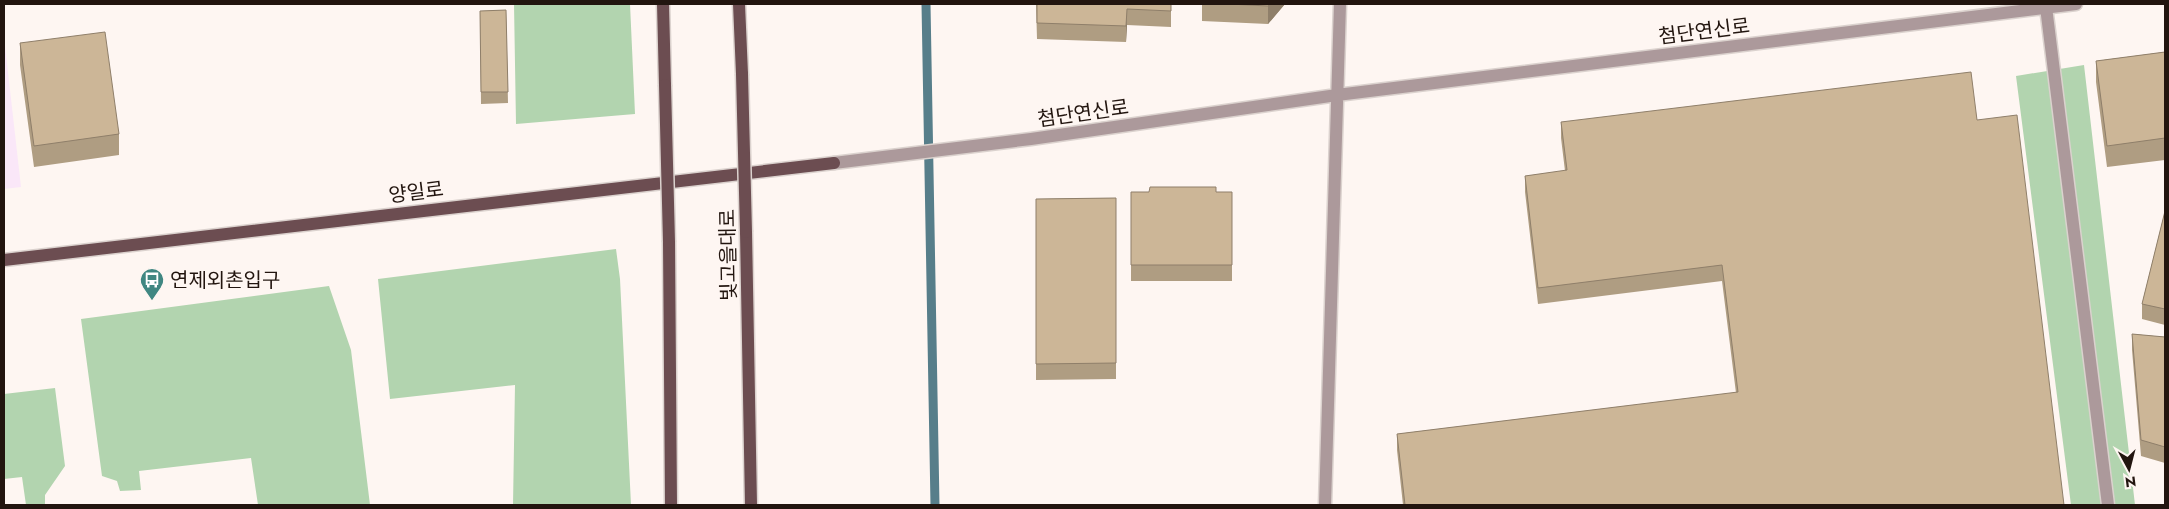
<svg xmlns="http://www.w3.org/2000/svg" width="2169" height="509" viewBox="0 0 2169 509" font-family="Jost,'Noto Sans KR',sans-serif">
<rect width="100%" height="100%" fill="#fef6f2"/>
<path fill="#fae7f8" d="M4 37 21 187 4 189Z"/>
<path fill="#b2d4af" d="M514 4H630L635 114 516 124Z
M2084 65 2135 505H2071L2016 76Z
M616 249 620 279 631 505H513L515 385 390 399 378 279Z
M329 286 351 350 370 505H258L251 458 139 471 141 490 120 491 117 481 102 476 81 319Z
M55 388 65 466 45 495V505H26L22 477 4 479V394Z"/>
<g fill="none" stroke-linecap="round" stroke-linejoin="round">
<path stroke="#577e8a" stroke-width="9" d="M926 4 935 505"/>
<g stroke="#dbd2ce" stroke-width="15">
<path id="minor" d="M2046 7 2108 505
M834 163 1031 139 1337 95 2076 4
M1325 505 1340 4"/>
</g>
<g stroke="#dbd2ce" stroke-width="15">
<path id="major" d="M663 4 665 85
M739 4 742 74
M746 232 751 505
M669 242 671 505
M4 260 834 163"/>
</g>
<use href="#minor" stroke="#ac999b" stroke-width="12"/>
<use href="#major" stroke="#6c4d51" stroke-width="12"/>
<g stroke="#dbd2ce" stroke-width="15" stroke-linecap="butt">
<path id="major-bridge" d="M742 74 746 232
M665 85 669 242"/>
</g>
<use href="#major-bridge" stroke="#6c4d51" stroke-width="12"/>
</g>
<path fill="#af9d82" d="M1036 4H1171V27L1127 25 1126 42 1037 39Z
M1202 4H1285L1268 24 1202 21Z
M506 10 508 103 481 104 480 11Z
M20 43 119 134V155L34 167 20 65Z
M2165 52V160L2107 167 2096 82V61Z
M1977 120 2064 505H1403L1397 450V434L1736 393 1722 281 1538 304 1525 192V176L1565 171 1561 138V122Z
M1131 192H1232V281H1131Z
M1116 198V379L1036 380V199Z
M2165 211V325L2142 319V304Z
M2132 334 2165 337V463L2141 456 2132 350Z"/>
<path fill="#8f7f6a" d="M1270 4H1285L1268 24V6Z
M1127 9V25L1126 42V26Z"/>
<path fill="#ccb697" stroke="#8f7f6a" d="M1037 4H1171V11L1127 9 1126 26 1037 23Z
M1229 4H1270L1268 6Z
M506 10 508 92H481L480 11Z
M105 32 119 134 34 146 20 43Z
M2165 52V138L2107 146 2096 61Z
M1971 72 1977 120 2017 115 2064 505H1405L1397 434 1738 392 1722 265 1538 288 1525 176 1567 170 1561 122Z
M1150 187H1216V192H1232V265H1131V192H1149Z
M1116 198V363L1036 364V199Z
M2165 211V309L2142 304Z
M2132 334 2165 337V447L2141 440Z"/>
<defs>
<g id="bus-pin" transform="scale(1.25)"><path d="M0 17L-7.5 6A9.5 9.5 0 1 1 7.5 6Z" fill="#408782" stroke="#fef6f2"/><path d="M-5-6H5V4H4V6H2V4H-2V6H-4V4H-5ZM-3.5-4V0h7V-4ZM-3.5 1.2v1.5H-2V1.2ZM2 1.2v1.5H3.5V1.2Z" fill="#fff"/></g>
</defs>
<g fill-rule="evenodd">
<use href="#bus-pin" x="152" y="280"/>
</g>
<g text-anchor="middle" stroke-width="4.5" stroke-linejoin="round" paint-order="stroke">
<g font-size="20" fill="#22150f" stroke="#fef6f2">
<text transform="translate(1704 31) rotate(-7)" y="7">첨단연신로</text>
<text transform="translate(1083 113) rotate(-8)" y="7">첨단연신로</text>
<text transform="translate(416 192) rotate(-7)" y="7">양일로</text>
<text transform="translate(728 255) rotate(-91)" y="7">빛고을대로</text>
</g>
<g font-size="20" fill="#22150f" stroke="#fef6f2" text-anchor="start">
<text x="170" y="287">연제외촌입구</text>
</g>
</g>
<rect width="2169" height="509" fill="none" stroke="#22150f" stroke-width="10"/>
<g transform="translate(2129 469) rotate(173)" stroke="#fef6f2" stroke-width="4" paint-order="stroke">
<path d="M0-4L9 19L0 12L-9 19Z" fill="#22150f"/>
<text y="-8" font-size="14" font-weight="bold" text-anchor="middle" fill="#22150f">N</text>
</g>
</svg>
